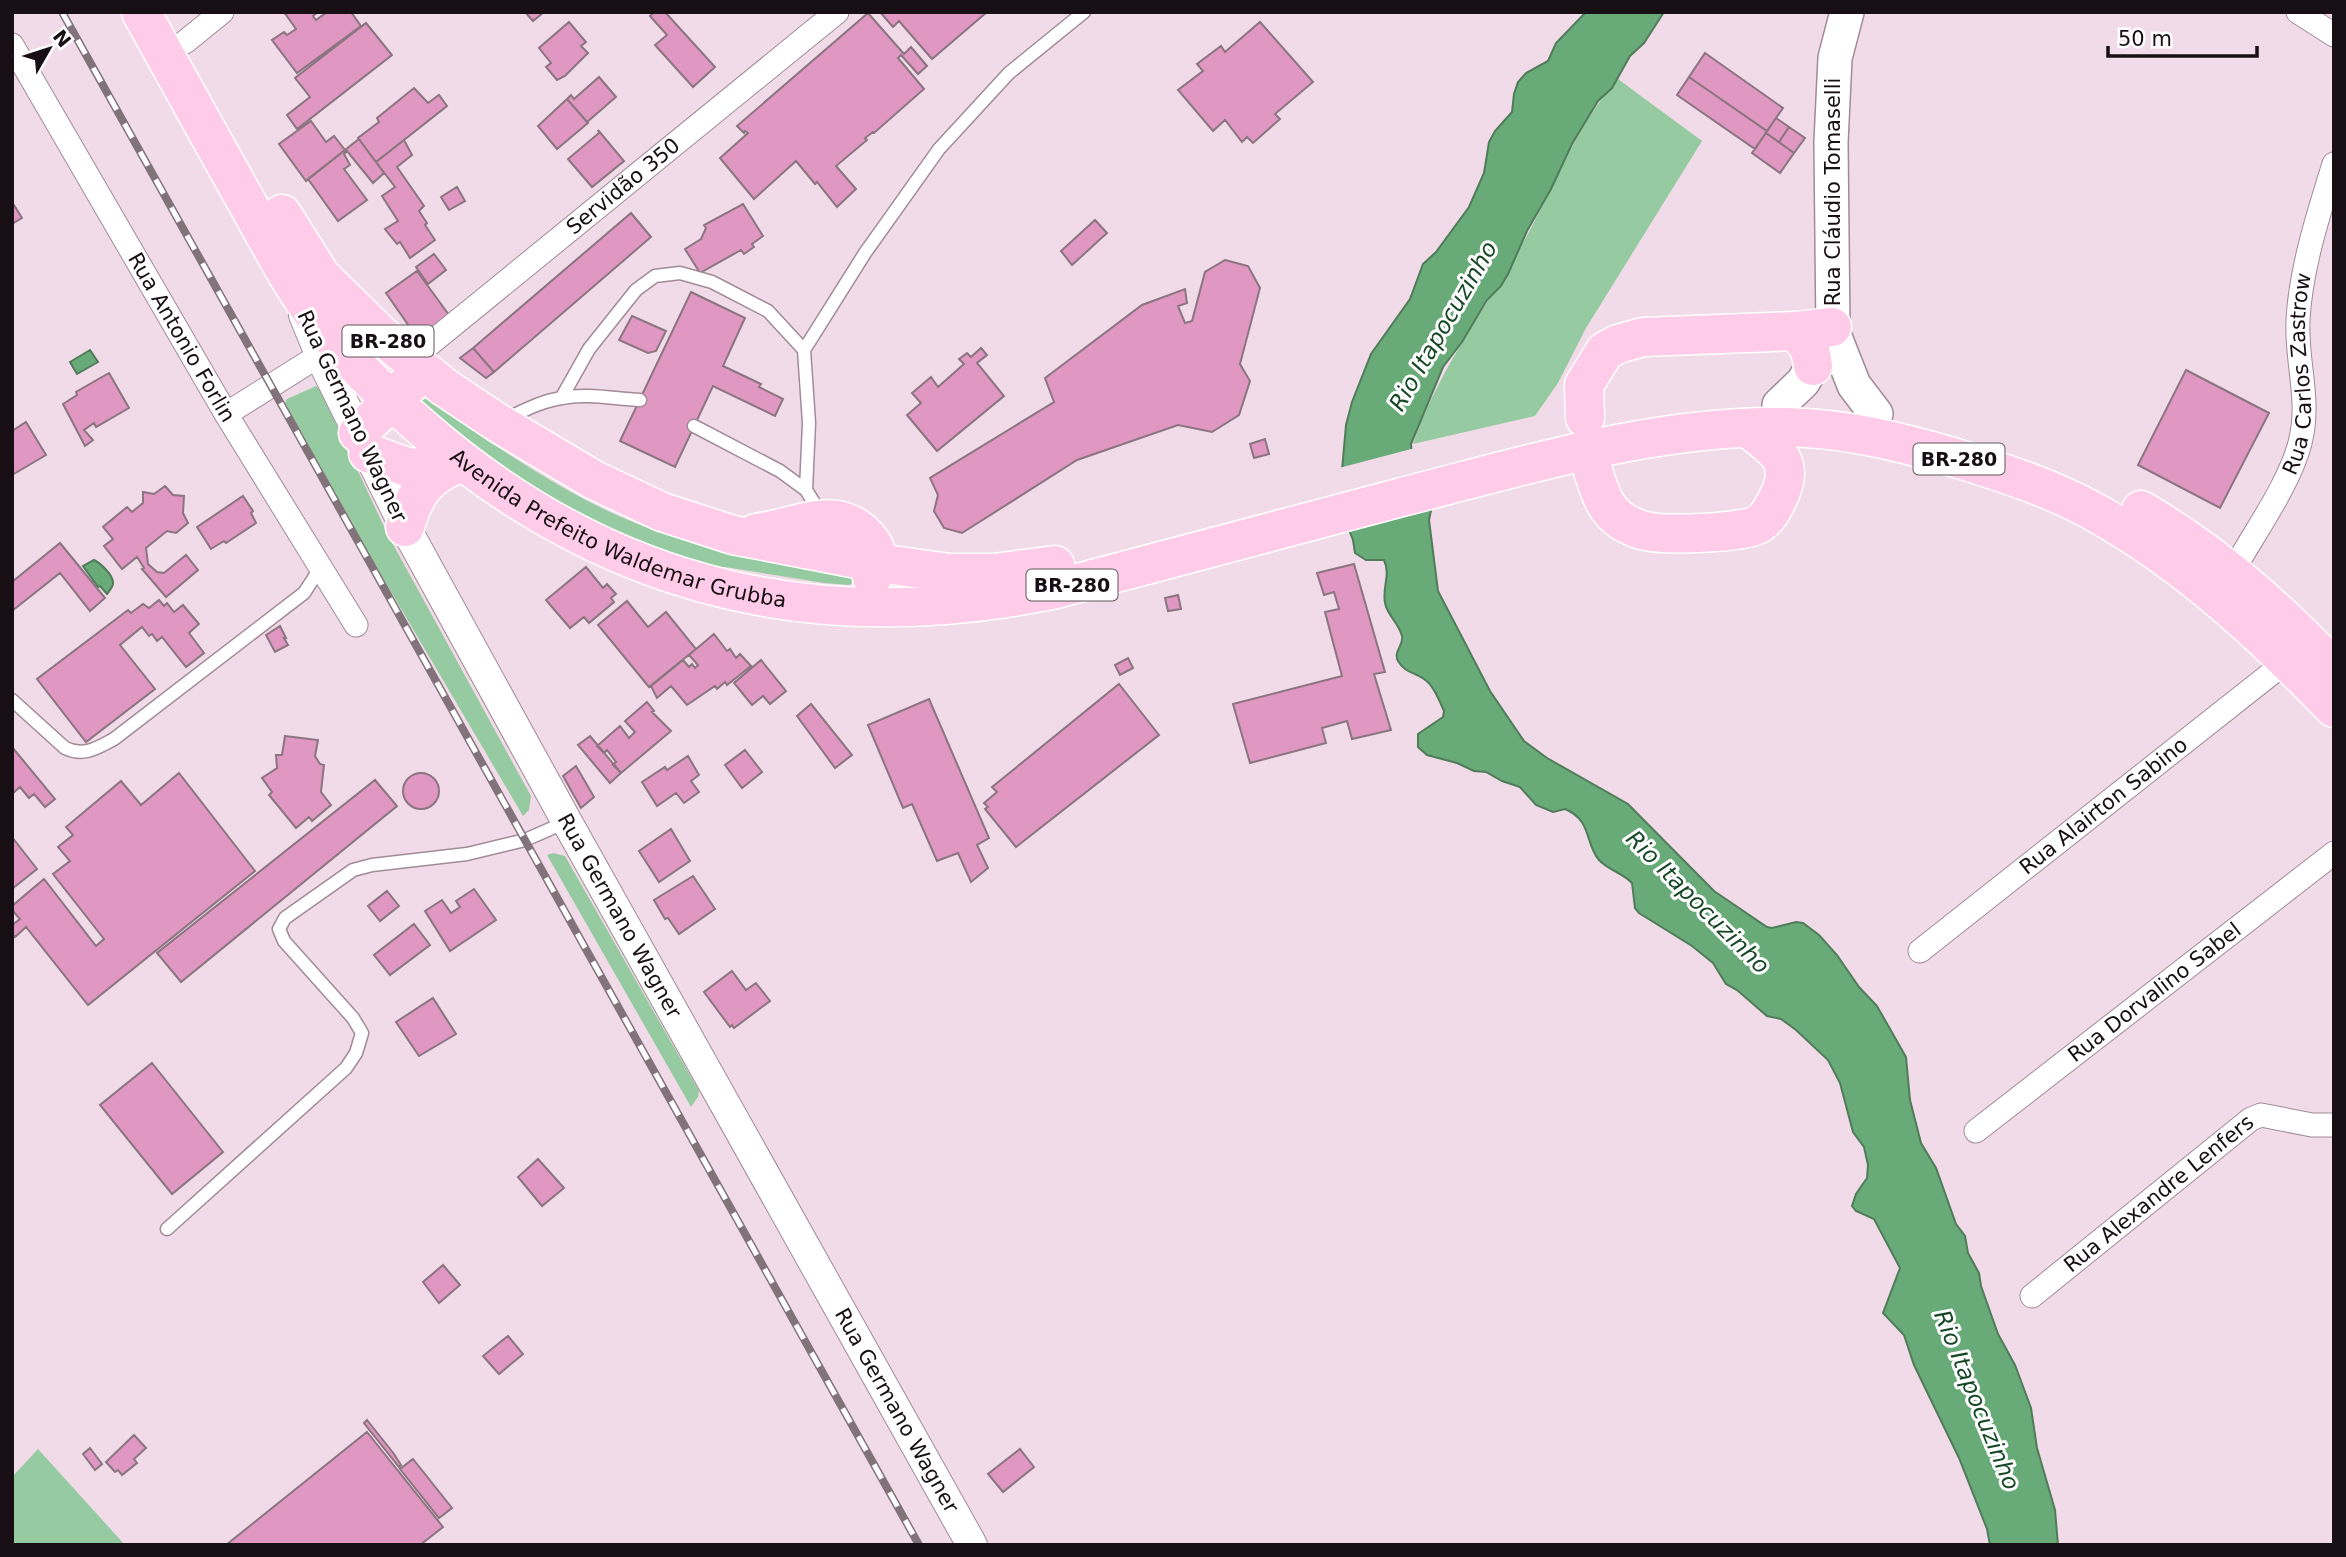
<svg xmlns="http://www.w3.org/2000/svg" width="2346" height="1557" viewBox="0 0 2346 1557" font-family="'DejaVu Sans',sans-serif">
<rect width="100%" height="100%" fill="#f2dbe8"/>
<path fill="#96cba1" d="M1618 79 1702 141 1586 328 1558 383 1535 416 1413 444C1438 370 1486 309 1524 241 1555 186 1575 127 1618 79Z
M316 386 320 390 388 535 531 796 529 810 523 816 367 551 285 403 287 399Z
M427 399C505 452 587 512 679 538 738 555 802 562 862 573L855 582 849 585 824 583 725 567 704 570 551 506 413 401Z
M553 853 565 856 699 1091 698 1097 691 1107 547 855Z
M38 1449 125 1545H12V1477Z"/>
<path fill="#68ab79" stroke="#507c5a" stroke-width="2" d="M1586 12H1664L1644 43 1630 56 1612 88 1598 101 1572 144 1551 189 1527 231 1508 274 1501 286 1487 300 1462 342 1443 367 1411 444 1412 456 1342 470 1346 425 1352 402 1371 354 1410 299 1423 264 1436 252 1469 207 1484 173 1489 142 1495 131 1512 112 1514 94 1518 82 1526 73 1548 61 1556 43Z
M90 350 98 362 77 374 70 362Z
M1434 496 1429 520 1438 591 1490 691 1524 741 1547 758 1628 804 1714 891 1767 927 1772 928 1796 922 1803 923 1819 935 1837 955 1859 987 1877 1006 1906 1057 1910 1100 1921 1143 1936 1168 1956 1224 1965 1236 1968 1253 1979 1273 1981 1286 1998 1334 2015 1365 2031 1408 2037 1448 2055 1510 2058 1545H1990L1987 1529 1959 1458 1914 1365 1904 1335 1883 1313 1900 1268 1874 1219 1856 1211 1852 1206 1856 1194 1867 1178 1868 1165 1864 1147 1853 1132 1840 1083 1828 1060 1796 1030 1781 1019 1767 1016 1737 990 1726 984 1713 963 1692 946 1639 913 1635 908 1632 883C1623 873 1608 870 1599 860 1585 844 1592 820 1565 809L1553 812 1536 805 1520 787 1502 781 1486 772 1474 771 1457 763 1427 755 1418 747V734L1443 717 1444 711C1439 700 1434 686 1424 679 1414 672 1405 673 1398 661 1393 651 1404 646 1402 636 1399 623 1387 615 1385 603 1382 587 1391 575 1384 560H1366L1355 553 1353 540 1345 520Z
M94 560C100 563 114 575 113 584 113 586 108 593 107 594L100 586 98 587 83 566Z"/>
<path fill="#f2dbe8" d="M1415 448 1416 455 1428 472 1338 497 1339 468Z"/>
<path fill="#e097c1" stroke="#8a7580" stroke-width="2" d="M284 12H318L313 16 316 20 327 12H351L361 26 297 73 272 40 284 32 287 35 296 29Z
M525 12H544L533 21Z
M654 12H665L715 67 693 87 655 45 667 35 650 16Z
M880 12H987L932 59 899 21 893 27Z
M868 13 904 54 911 47 927 66 918 74 901 55 898 58 924 89 874 133 873 132 865 138 867 140 836 166 856 189 837 207 817 182 815 184 796 161 754 199 720 158 748 133 745 131 744 133 737 126Z
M569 22 586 42 581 46 588 53 565 76 557 80 546 67 551 63 539 48Z
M1260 22 1313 82 1275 114 1280 119 1253 143 1247 137 1242 142 1225 120 1213 131 1178 90 1203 71 1197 64 1221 46 1225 52Z
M366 23 392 55 297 129 287 115 310 97 295 78Z
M1705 53 1783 108 1767 131 1689 77Z
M599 77 616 97 587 122 567 99 571 95 574 99Z
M1689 77 1767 131 1755 149 1677 95Z
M414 88 428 103 439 95 447 106 376 162 358 138 379 122 377 118Z
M567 99 588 123 557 149 538 126Z
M1776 118 1789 127 1779 142 1766 133Z
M311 121 326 142 334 136 345 150 306 181 279 144Z
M1789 127 1805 138 1794 153 1779 142Z
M598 130 624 161 592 187 568 159 599 133Z
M1766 133 1794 153 1780 173 1752 153Z
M359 139 384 173 373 183 347 151 344 154 350 165 344 169 367 200 338 221 308 179Z
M404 140 412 155 397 167 424 206 419 211 427 223 425 225 435 240 410 258 400 242 397 244 385 229 398 221 382 196 395 187 376 162Z
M457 187 465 201 449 210 441 197Z
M743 204 763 236 752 244 754 247 744 254 741 250 700 273 685 249 701 239 706 228 704 225Z
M14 205 22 218 12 224V206Z
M631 213 651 237 494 372 473 348Z
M1095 220 1107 233 1072 265 1061 251Z
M434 254 446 270 428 284 416 267Z
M1225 260 1248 266 1260 288 1240 364 1250 381 1239 415 1212 432 1178 425 1077 460 962 533 944 528 934 511 938 495 930 478 1054 402 1045 378 1142 305 1185 289 1187 303 1178 306 1185 323 1192 321 1205 272Z
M417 271 449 315 418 339 386 293Z
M691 292 745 318 723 366 761 384 759 387 783 399 775 416 713 386 675 467 620 441Z
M632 316 666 331 656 351 648 353 619 340Z
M473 348 494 372 486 378 460 358Z
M981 348 987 355 977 363 1004 396 937 451 907 415 921 403 912 393 931 377 938 387 964 364 959 359 967 353 971 357Z
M2186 370 2269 413 2220 508 2138 465Z
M109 373 129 408 96 427 94 423 84 430 93 440 85 446 63 404 77 395 76 392Z
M26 422 46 455 12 475V431Z
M1265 439 1269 454 1254 458 1250 444Z
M165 486 173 495 184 496 183 513 188 523 176 533 167 531 146 548 148 564 157 572 164 573 186 555 198 570 166 597 142 569 144 568 137 557 122 569 104 546 113 539 103 527 127 507 132 512 143 503V492L154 494Z
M243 496 253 511 251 513 256 523 226 543 224 541 211 549 197 527Z
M60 543 105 598 90 611 60 573 12 611V582Z
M1354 564 1385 672 1374 674 1391 730 1352 739 1347 721 1322 728 1326 743 1250 763 1233 704 1342 676 1325 612 1339 609 1334 592 1324 595 1317 573Z
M586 567 603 588 607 584 616 594 611 598 614 602 589 623 584 617 570 628 546 600Z
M1178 595 1181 609 1168 611 1165 598Z
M159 600 164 606 167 603 174 612 183 605 199 624 189 633 204 653 186 667 162 637 157 641 152 634 149 636 142 627 120 645 155 689 86 742 37 679 128 610 131 613 143 604 149 608Z
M627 601 648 627 666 612 696 649 649 687 598 625Z
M280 626 286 638H284L288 645 275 652 266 635Z
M714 634 727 651 730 649 736 658 740 654 751 666 727 685 725 682 717 689 715 686 687 705 671 686 657 698 651 686 683 660 689 667 692 664 695 668 698 665 689 655Z
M1128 658 1133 668 1120 675 1115 665Z
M761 660 786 691 770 704 763 696 752 705 734 683Z
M1119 684 1159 735 1016 847 985 809 988 807 984 803 997 792 992 787Z
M929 699 989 838 977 845 988 868 971 882 958 853 937 861 912 804 903 808 868 725Z
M647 702 654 711 652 712 671 731 621 773 613 765 616 762 607 750 604 753 597 746 620 726 629 738 635 732 625 721Z
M811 704 852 755 835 768 797 716Z
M285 736 318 740 315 756 320 764 324 765 321 792 331 805 312 821 309 817 296 828 269 795 272 792 262 778 277 768 276 755H282Z
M590 736 621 773 610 783 578 745Z
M12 747 55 799 45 807 34 794 29 798 20 787 12 794Z
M745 750 762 772 742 788 725 765Z
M688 756 699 775 691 781 699 792 684 803 676 793 657 806 642 782 665 767 667 770Z
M576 766 594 797 581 808 563 776Z
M179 773 255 871 88 1005 26 927 15 937 12 934V925L20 919 12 910V906L44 879 96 946 104 939 53 874 70 861 58 847 73 835 66 827 121 781 141 805Z
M403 791a18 18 0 1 1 36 0a18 18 0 1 1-36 0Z
M375 780 397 806 181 982 157 953Z
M671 829 690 861 659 882 639 851Z
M12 837 37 869 12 889Z
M693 876 715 909 679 934 668 918 665 919 654 900Z
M474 889 496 920 450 951 425 911 442 900 451 913 460 907 456 901Z
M387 891 399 906 380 921 368 906Z
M414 924 430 945 390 975 374 955Z
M732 971 746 990 756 983 770 1001 734 1028 732 1025 730 1027 704 992Z
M433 998 456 1034 419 1056 396 1022Z
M152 1063 223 1152 172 1194 100 1105Z
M538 1159 564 1188 542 1206 518 1177Z
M443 1265 460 1285 439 1303 423 1282Z
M508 1336 523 1354 499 1374 483 1356Z
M367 1420 394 1454 401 1465 399 1467 364 1423Z
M367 1432 443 1527 420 1545H226Z
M134 1435 146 1448 134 1459 137 1463 122 1475 118 1470 115 1472 106 1462Z
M90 1448 102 1464 95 1470 83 1454Z
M1020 1449 1034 1467 1003 1492 988 1474Z
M413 1459 452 1508 439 1518 400 1469Z"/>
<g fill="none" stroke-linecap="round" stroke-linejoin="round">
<g stroke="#a08b96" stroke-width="15">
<path id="service" d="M804 350 865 253 939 149 1009 73 1084 12
M562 397 589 349 636 290 655 276 680 273 712 282 768 311 804 350 809 423 806 490
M504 420C523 411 541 401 562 398 587 393 614 399 640 400
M694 426 780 471 806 490 821 514
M12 700 65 748C84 757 97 748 114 739L304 593 321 567
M167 1229 346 1068 356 1053 362 1033 353 1018 284 941 279 929 285 918 353 870 372 865 467 854 525 840 566 822"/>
</g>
<g stroke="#a08b96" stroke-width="25">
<g id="minor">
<path d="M2298 12 2334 35"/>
<path d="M185 42 222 12"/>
<path id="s1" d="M12 45 226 414 356 625"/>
<path id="s2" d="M410 360 837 12"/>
<path d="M226 414 320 355"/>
<path id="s3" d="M2233 571C2254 533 2289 485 2300 443 2311 399 2296 364 2298 321 2300 271 2319 212 2334 164"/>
<path id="s4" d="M1920 951 2287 661"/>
<path id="s5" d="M1976 1131 2334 853"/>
<path id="s6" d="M2032 1296 2251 1119 2261 1115 2312 1125H2334"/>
</g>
</g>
<g stroke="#a08b96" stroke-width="32">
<g id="tertiary">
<path id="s7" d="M304 315 325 366 405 527 567 822 972 1545"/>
</g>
</g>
<g stroke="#a08b96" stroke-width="36">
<path id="secondary" d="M1847 12 1835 58 1831 142 1833 332 1854 385 1876 414
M1779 405 1803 382 1826 343"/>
</g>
<g stroke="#fff" stroke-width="41">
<g id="trunk">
<path id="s8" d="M141 12C176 75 210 137 245 199 268 240 290 284 319 321 354 368 395 405 440 443 621 592 824 636 1052 590 1169 559 1286 528 1402 497 1527 465 1655 425 1785 427 1848 428 1910 444 1969 462 2013 476 2058 491 2098 514 2187 564 2263 635 2334 708"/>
<path d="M282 214 321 276 382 336 444 387 498 423 594 480 662 512 733 535 878 563 949 573H994L1055 565"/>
<path d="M1796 331 1810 349 1813 366"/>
<path d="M1585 418 1584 385 1605 351 1618 344 1643 337 1796 331 1832 327"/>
<path d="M358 433 391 402 399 390 408 386"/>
<path d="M368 453 407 467 440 470"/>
<path d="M1593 471C1599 489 1604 510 1622 521 1628 525 1639 530 1646 531 1665 536 1741 533 1757 525 1767 520 1772 510 1777 500 1797 463 1777 449 1747 428"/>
<path d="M2141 510C2217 555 2273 605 2334 668"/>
<path d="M405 527C415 491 427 475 463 462"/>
<path d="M756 533C798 528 840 500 871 542 880 554 878 565 872 578"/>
</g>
</g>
<use href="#service" stroke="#fff" stroke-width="12"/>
<use href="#minor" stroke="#fff" stroke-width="23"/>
<use href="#tertiary" stroke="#fff" stroke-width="30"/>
<use href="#secondary" stroke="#fff" stroke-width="33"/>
<use href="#trunk" stroke="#fecce8" stroke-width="38"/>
<g stroke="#82737b" stroke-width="8">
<path id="rail" d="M62 12 919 1545"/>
</g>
<use href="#rail" stroke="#fff" stroke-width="5" stroke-dasharray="16" stroke-linecap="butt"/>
</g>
<g text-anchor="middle" stroke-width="6" stroke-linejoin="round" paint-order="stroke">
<g fill="#fff" stroke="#5d575a" stroke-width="2">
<rect x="342.5" y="325.5" width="91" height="31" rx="5"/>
<rect x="1913.5" y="443.5" width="91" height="31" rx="5"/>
<rect x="1026.5" y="569.5" width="91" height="31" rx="5"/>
</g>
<g font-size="19" font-weight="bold" fill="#170f13">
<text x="388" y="348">BR-280</text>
<text x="1959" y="466">BR-280</text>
<text x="1072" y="592">BR-280</text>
</g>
<g font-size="21" fill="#170f13" stroke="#fff">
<text dy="7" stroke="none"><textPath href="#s2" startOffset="275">Servidão 350</textPath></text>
<text transform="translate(1833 192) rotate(-90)" y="7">Rua Cláudio Tomaselli</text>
<text dy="7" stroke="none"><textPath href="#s1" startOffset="338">Rua Antonio Forlin</textPath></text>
<text dy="7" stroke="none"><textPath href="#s3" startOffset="214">Rua Carlos Zastrow</textPath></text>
<text transform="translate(352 416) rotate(65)" y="7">Rua Germano Wagner</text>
<text dy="7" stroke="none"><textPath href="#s8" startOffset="730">Avenida Prefeito Waldemar Grubba</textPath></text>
<text dy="7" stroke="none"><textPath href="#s4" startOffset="234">Rua Alairton Sabino</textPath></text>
<text dy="7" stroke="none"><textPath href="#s7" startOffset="679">Rua Germano Wagner</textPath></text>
<text dy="7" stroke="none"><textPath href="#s5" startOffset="226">Rua Dorvalino Sabel</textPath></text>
<text dy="7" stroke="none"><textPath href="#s6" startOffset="163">Rua Alexandre Lenfers</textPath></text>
<text dy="7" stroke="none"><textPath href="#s7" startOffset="1246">Rua Germano Wagner</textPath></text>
</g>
<g font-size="23" font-style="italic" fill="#164826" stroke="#fff">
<text transform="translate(1443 326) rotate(-60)" y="8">Rio Itapocuzinho</text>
<text transform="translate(1698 902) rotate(45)" y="8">Rio Itapocuzinho</text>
<text transform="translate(1977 1400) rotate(68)" y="8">Rio Itapocuzinho</text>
</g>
</g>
<rect width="2346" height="1557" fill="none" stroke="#170f13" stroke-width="28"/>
<g transform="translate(49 49) rotate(51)" stroke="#ffffff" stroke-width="5" paint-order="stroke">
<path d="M0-5L12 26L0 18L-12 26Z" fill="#170f13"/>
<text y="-10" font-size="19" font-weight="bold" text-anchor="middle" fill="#170f13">N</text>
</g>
<path d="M2108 46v10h149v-10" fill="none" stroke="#170f13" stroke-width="3.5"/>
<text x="2118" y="46" font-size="21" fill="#170f13" stroke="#ffffff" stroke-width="5" paint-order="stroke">50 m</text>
</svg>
